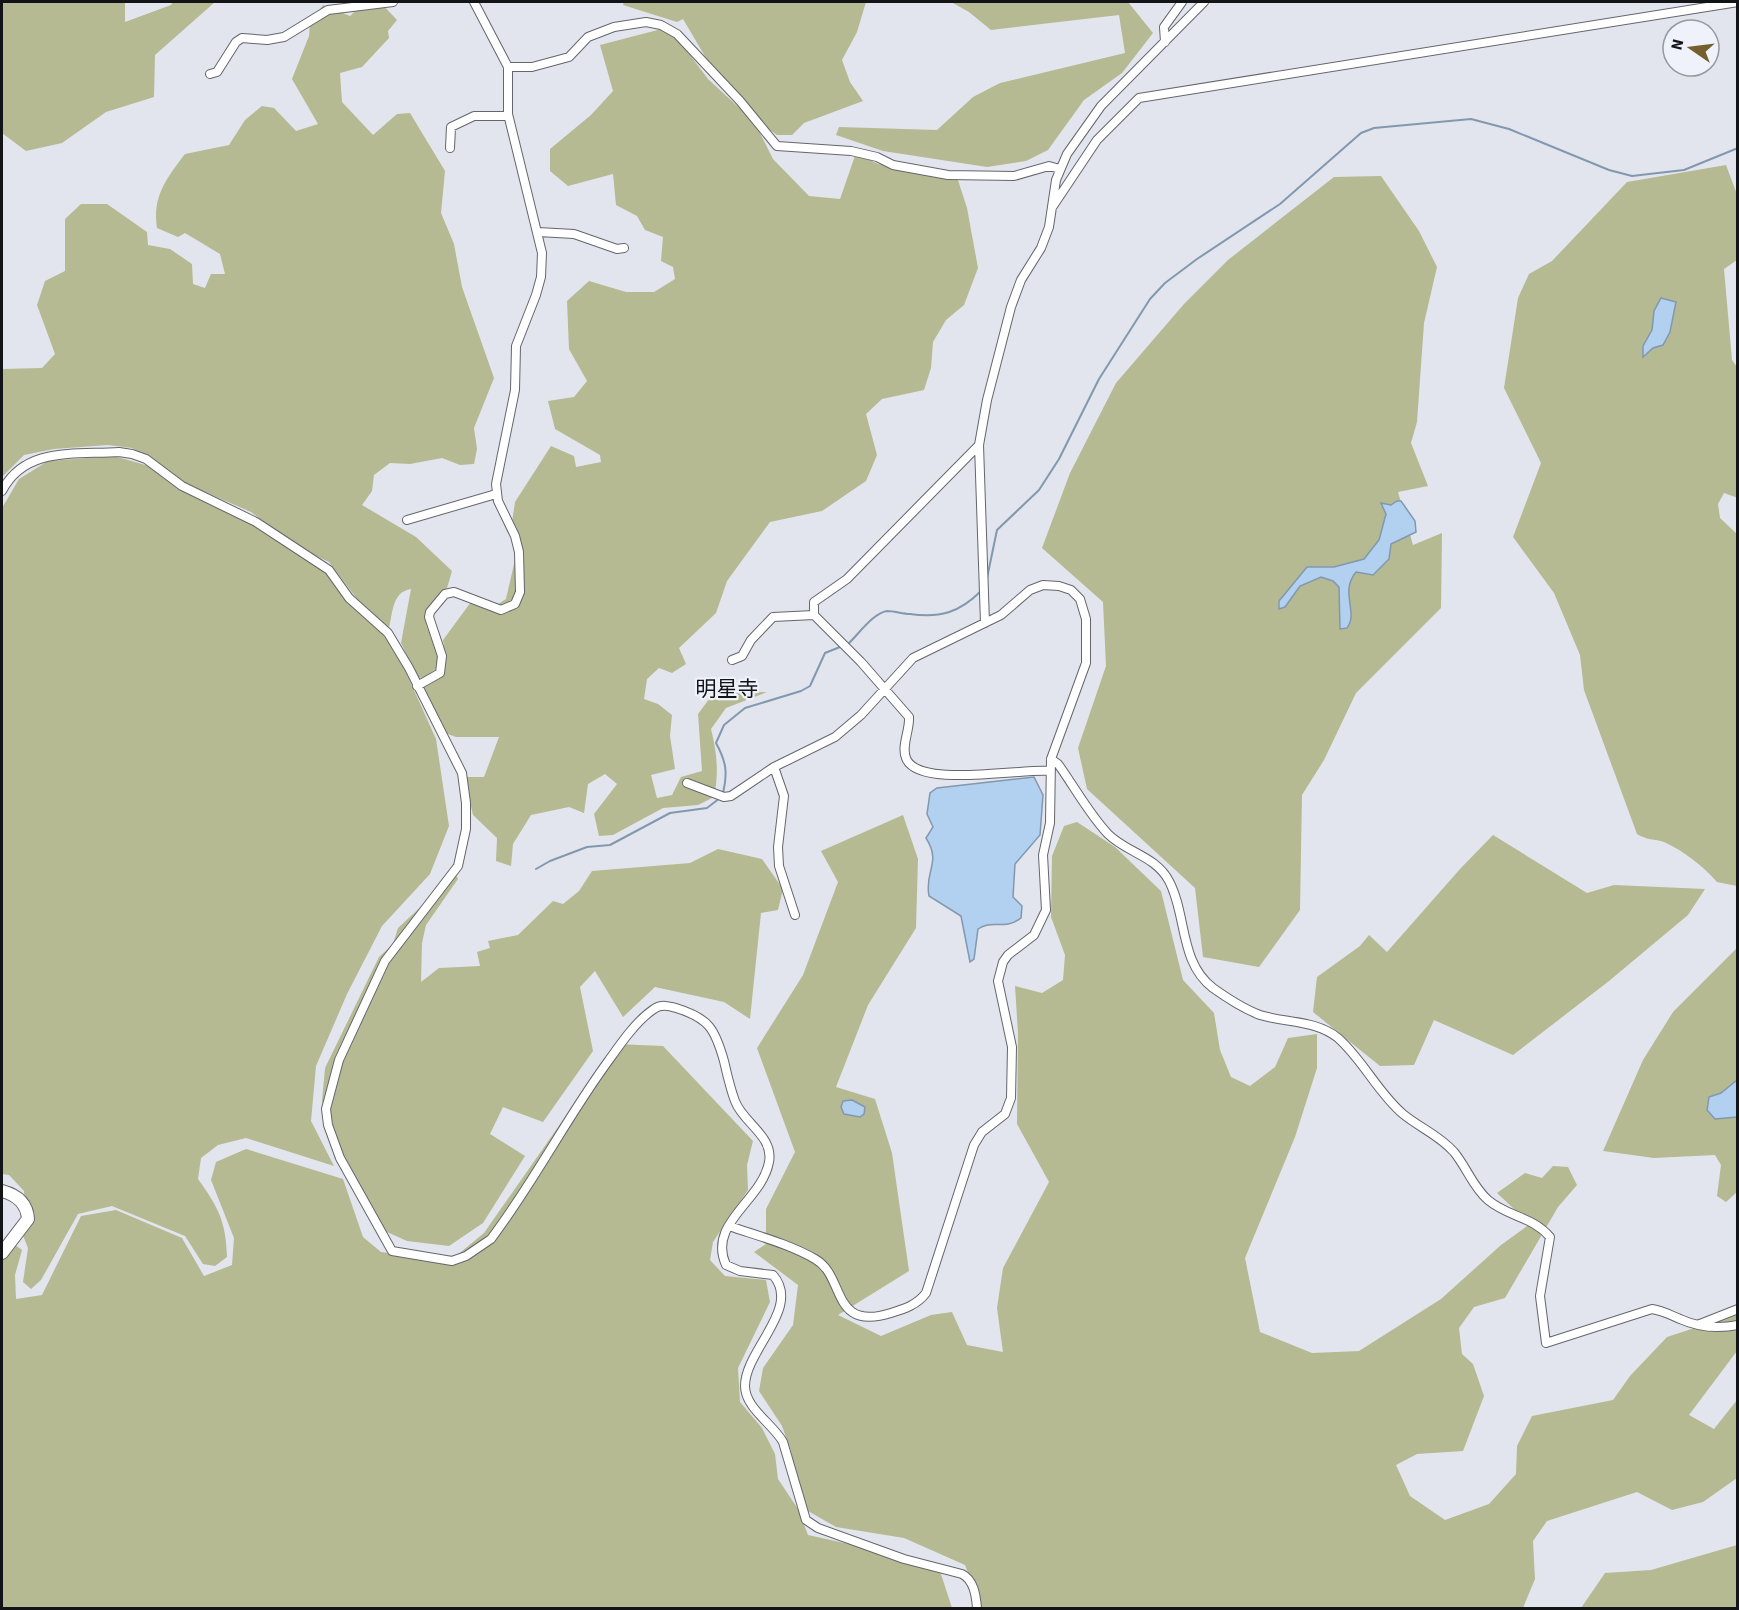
<svg xmlns="http://www.w3.org/2000/svg" width="1739" height="1610" viewBox="0 0 1739 1610" font-family="'Source Sans 3','Noto Sans JP',sans-serif">
<rect width="100%" height="100%" fill="#e2e5ed"/>
<path fill="#b5ba92" d="M2 2H125V22L171 5 173 2H215L155 55 154 97 106 112 62 143 26 151 2 133Z
M380 2 397 20 388 31 389 38 362 67 340 73 342 102 373 135 397 114 410 113 445 171 441 213 454 244 462 287 494 378 474 428 477 449 474 464 460 465 442 458 410 464 390 463 374 475 372 491 362 505 416 537 452 571 447 588 427 610 426 624 440 661 436 669 423 678 417 677 401 643 411 589C392 592 393 612 389 628L357 599 329 562 301 549 251 512 184 483 149 457 132 448 108 445 54 449 24 455 2 477V369L42 368 55 354 37 305 45 281 65 271V219L81 204H107L147 232 148 245 170 249 192 264 193 284 205 288 211 274H225L220 254 185 233 178 237 157 228C152 196 167 178 185 154L229 145 245 120 262 106 274 108 296 131 318 124 292 79 309 36 310 23 323 5 350 16 357 9Z
M624 2H866L857 32 842 60 850 82 863 101 804 123 792 135H777L763 125 716 75 683 19 677 22 623 5Z
M951 2H1128L1153 33 1122 73 1084 100 1048 150 1026 161 987 167 883 151 836 135 839 127 937 130 973 97 1000 83 1125 53 1119 15 991 30 969 12Z
M669 27 708 79 747 115 760 133 773 159 809 196 840 199 856 153 878 164 956 174 967 208 978 268 964 305 946 320 933 342 931 368 924 390 882 399 866 414 877 455 866 481 822 511 770 522 727 581 716 613 679 648 686 664 672 673 659 668 647 679 644 699 658 704 672 715 670 736 675 769 651 775 657 798 672 795 681 777 702 771 698 714 713 694 767 692 726 708 711 729C717 753 719 773 714 797L698 805 663 808 613 835 599 836 594 814 617 784 605 774 588 784 584 813 569 807 531 815 513 844 511 866 496 861 497 838 473 815 464 777H484L499 737H456L445 733 423 688C449 676 447 667 443 640L471 602 492 608 506 599 519 542 512 522 515 502 551 446 574 456 576 467 601 462 600 455 555 429 548 401 574 397 587 381 569 349 567 301 589 281 626 292H654L675 279 673 267 661 261 663 237 645 230 637 216 616 205 613 174 568 186 550 171V149L591 115 613 91 600 45Z
M1726 165 1738 197 1737 260 1724 269 1732 360 1737 367 1738 498 1724 493 1718 504 1720 518 1737 534V886L1717 882C1703 866 1684 851 1664 842 1655 839 1646 840 1637 834L1584 690 1580 655 1554 593 1513 537 1541 463 1504 388 1518 298 1529 274 1552 261 1627 182Z
M1381 176 1419 231 1437 267 1424 323 1417 422 1411 443 1428 486 1398 492 1413 545 1442 533 1441 608 1356 693 1324 760 1302 795 1300 910 1259 967 1203 957 1195 888 1087 789 1078 748 1106 666 1103 602 1042 548 1070 473 1116 383 1184 304 1228 260 1334 177Z
M114 456 149 466 250 523 328 573 344 598 379 629 399 657 436 739 449 826 430 874 382 926 347 994 316 1066 311 1121 334 1166 246 1138 218 1145 201 1158 198 1179C218 1207 226 1221 227 1257L215 1266 203 1264 185 1236 112 1206 78 1214 41 1280 31 1289 23 1282 28 1248 20 1228 25 1217 24 1191 9 1175 2 1174V508L19 479 48 461Z
M903 815 918 859 916 928 868 1005 836 1087 875 1099 892 1153 909 1271 838 1315 881 1336 931 1315 952 1312 967 1345 1003 1352 997 1308 1003 1268 1049 1182 1017 1124 1018 1033 1015 986 1042 993 1063 980 1065 955 1051 917 1052 856 1064 826 1077 822 1115 847 1161 891 1183 980 1214 1013 1220 1050 1231 1077 1250 1086 1275 1067 1288 1038 1317 1034V1068L1295 1137 1245 1258 1260 1332 1312 1353 1359 1351 1441 1299 1501 1245 1530 1224 1497 1193 1525 1173 1542 1178 1553 1166 1568 1167 1577 1185 1558 1207 1505 1298 1474 1307 1459 1328 1462 1354 1473 1364 1484 1396 1463 1451 1417 1454 1396 1465 1410 1496 1445 1520 1489 1504 1516 1474 1517 1446 1532 1416 1613 1400 1630 1376 1667 1337 1737 1314V1351L1689 1415 1714 1429 1737 1400V1478L1703 1502 1672 1510 1637 1492 1547 1521 1533 1541 1535 1579 1523 1608H977L978 1599 965 1565 904 1538 836 1527 808 1511 794 1481 791 1451 782 1426 759 1391 763 1368 793 1325 798 1285 754 1252 766 1244V1209L795 1152 757 1048 803 975 838 882 821 851Z
M1493 835 1587 893 1614 885 1705 889 1688 915 1609 981 1513 1055 1434 1020 1414 1065 1380 1066 1313 1012 1317 977 1360 946 1369 935 1387 952 1460 869Z
M718 849 762 859 783 889 778 910 761 913 750 1019 724 1002 655 987 623 1017 595 971 580 987 593 1051 543 1122 503 1107 490 1134 525 1156 483 1223 449 1246 407 1241 387 1232 358 1188 330 1138 322 1101 325 1068 379 957 393 944 398 928 428 900 452 867 458 879 426 925 422 943 421 982 439 968 480 966 477 952 490 948 488 941 518 935 553 901 563 904 579 891 592 871 690 863Z
M1737 948V1192L1726 1202 1717 1196 1721 1165 1715 1155 1654 1158 1603 1151 1643 1060 1673 1012Z
M616 1044 663 1046 753 1141 747 1165 748 1190 713 1242 710 1260 725 1276 766 1280 770 1302 738 1368 740 1402 762 1428 775 1454 778 1479 798 1509 808 1535 890 1553 939 1568 952 1608H2V1253L10 1241 22 1250 15 1275 16 1299 42 1295 81 1216 116 1210 182 1238 204 1276 232 1265 234 1238 211 1180 216 1162 246 1149 343 1179 363 1237 381 1252 450 1261 484 1233Z
M1737 1545V1608H1581L1605 1573 1651 1570Z"/>
<path fill="#b2d0ef" stroke="#8298ae" stroke-width="1.5" d="M1661 298 1676 302 1670 332 1663 345 1653 348 1643 357V346L1652 330 1654 311Z
M1397 501H1401L1415 521 1416 532 1391 544 1389 559 1373 575 1356 572C1339 593 1359 612 1347 628L1340 629 1339 587 1333 581 1321 577 1300 586 1285 607 1279 609V601L1307 567H1334L1364 559 1379 540 1386 514 1381 503 1391 505Z
M1034 777 1043 795 1040 835 1015 864 1013 897 1022 906 1021 918C1004 931 992 919 978 929L974 959 970 962 961 916 929 896C924 871 942 863 926 838L933 827 927 814 930 793 937 788Z
M1737 1080V1117L1715 1119 1707 1110 1709 1097 1721 1093Z
M852 1100 865 1107 864 1114 860 1117 844 1114 841 1107 843 1101Z"/>
<g fill="none" stroke-linecap="round" stroke-linejoin="round">
<path stroke="#8298ae" stroke-width="2" d="M987 578 997 530 1039 490 1059 459 1099 379 1150 299 1165 283 1197 259 1280 204 1361 133 1374 128 1471 119 1509 129 1609 170 1632 176 1684 170 1738 148
M848 644C858 635 873 613 887 611 894 611 903 614 910 614 940 618 959 613 981 591
M723 793C728 773 726 761 716 743L724 725 745 708 801 691 810 686 825 653 840 647
M536 869 550 861 587 847 610 845 670 813 707 808 720 798"/>
<g stroke="#64666d" stroke-width="10">
<path id="street" d="M1165 42 1164 27 1182 2
M508 67H532L569 57 588 37 614 27 646 22 661 25 677 34 740 101 777 146 851 151 877 157 893 165 948 175 1014 176 1049 166 1060 169
M210 74 217 72 236 42 242 38 267 40 284 37 328 10 393 2
M450 148 451 127 474 116H508
M1053 206 1097 140 1139 98 1738 2
M538 232 574 234 617 249 624 248
M979 445 847 579 814 602V615L861 662 909 717C910 730 901 746 906 758 917 789 1022 768 1050 771
M2 491C25 446 76 455 119 452L132 454 146 459 182 486 256 522 329 570 349 598 388 633 409 668 462 773 466 803V829L458 866 385 961 339 1060 326 1109 328 1125 340 1158 392 1251 452 1261 466 1256 491 1239C534 1182 567 1117 609 1060 621 1043 637 1020 654 1009 661 1004 669 1006 676 1008 709 1018 715 1029 724 1061 727 1074 730 1088 735 1101 743 1123 774 1136 769 1162 762 1201 707 1223 726 1265L740 1271 773 1275C802 1308 745 1350 745 1386 745 1408 773 1424 783 1442L806 1520 818 1528 904 1559 962 1574C974 1580 976 1596 977 1608
M407 520 496 494
M985 623 979 445 987 400 1011 307 1021 280 1041 248 1049 227 1056 180 1067 154 1101 106 1204 2
M732 660 742 656 751 640 773 617 814 615
M417 686 440 673 442 656 429 617 430 612 445 594 454 592 501 610 515 604 520 592 519 552 515 536 498 501 496 484 515 390 516 346 536 295 541 277 542 253 508 114V67L474 2
M1051 759 1058 764C1074 786 1089 814 1108 834 1127 853 1156 856 1169 881 1187 915 1179 962 1213 988 1227 998 1244 1009 1260 1015 1286 1023 1316 1020 1338 1038 1363 1060 1378 1093 1403 1114 1420 1128 1439 1135 1454 1152 1467 1168 1473 1187 1488 1200 1508 1217 1532 1216 1550 1237L1540 1296 1546 1343 1652 1309C1664 1311 1670 1315 1680 1319 1698 1327 1718 1329 1738 1325
M774 767 784 796 778 847 779 866 795 915
M687 783 724 797 731 796 774 767 835 737 861 715 913 658 1001 615 1030 590 1043 585 1059 586 1071 590 1080 599 1086 619V663L1051 759 1050 823 1043 855 1046 910 1034 935 1008 955 1003 962 998 981 1012 1047 1011 1098 1005 1114 982 1132 974 1145 926 1293C917 1305 904 1309 891 1313 830 1332 846 1276 815 1259 789 1244 758 1236 729 1226
M1700 1324 1738 1309"/>
</g>
<g stroke="#64666d" stroke-width="14">
<path id="secondary" d="M2 1191C17 1195 27 1203 28 1219L2 1253"/>
</g>
<use href="#street" stroke="#fff" stroke-width="8"/>
<use href="#secondary" stroke="#fff" stroke-width="12"/>
</g>
<g text-anchor="middle" stroke-width="4.5" stroke-linejoin="round" paint-order="stroke">
<g font-size="21" fill="#131417" stroke="#eff2fa">
<text x="727" y="696">明星寺</text>
</g>
</g>
<rect width="1739" height="1610" fill="none" stroke="#131417" stroke-width="6"/>
<g transform="translate(1691 48) rotate(284)"><circle r="28" fill="#eff2fa" stroke="#97999f" stroke-width="1.5"/>
<path d="M0-4.5L10 22L0 15L-10 22Z" fill="#74602f"/>
<text y="-9" font-size="16" font-weight="bold" text-anchor="middle" fill="#131417">N</text>
</g>
</svg>
